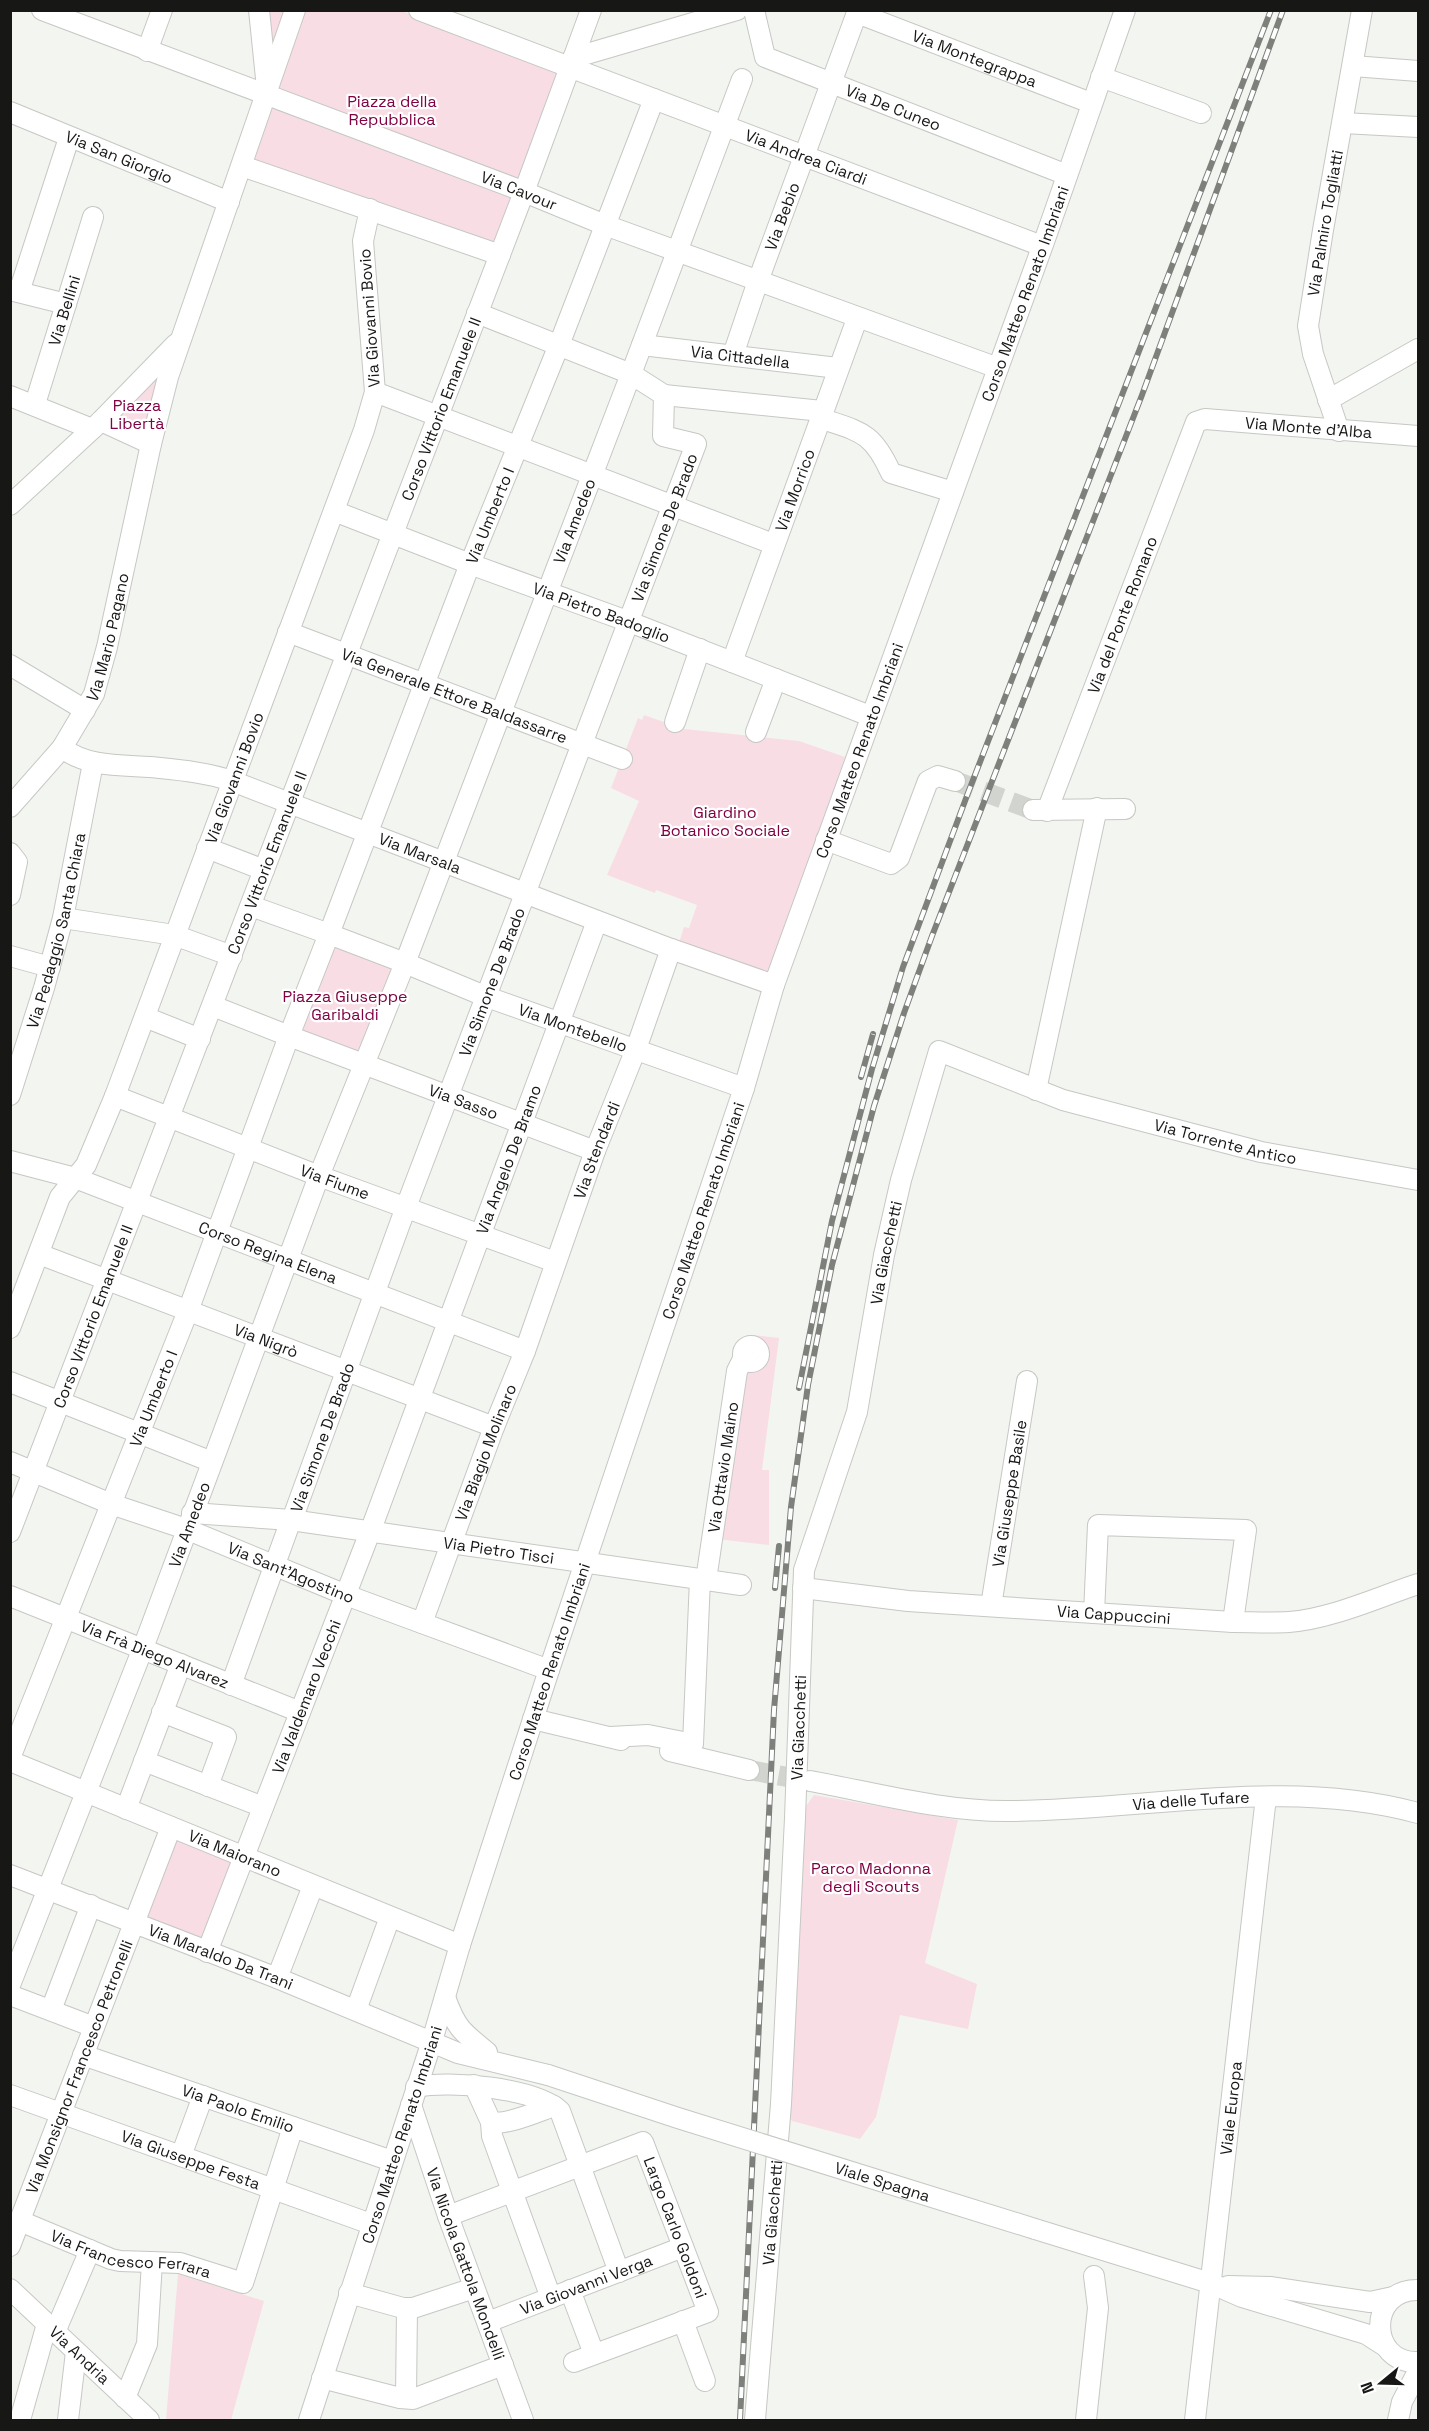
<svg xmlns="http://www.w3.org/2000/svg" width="1429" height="2431" viewBox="0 0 1429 2431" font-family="'Space Grotesk',sans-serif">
<rect width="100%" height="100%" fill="#f3f5f0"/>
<path fill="#f9dde5" d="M265 11H291L272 68Z
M301 11H402L554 68 559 73 497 243 492 246 252 162Z
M174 349 149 441 105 420Z
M644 715 684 729 799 741 845 757 768 978 679 943 684 927 689 928 697 905 656 890 655 893 607 875 639 801 611 788 638 718 642 720Z
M331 938 400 965 364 1061 294 1034Z
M753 1335 779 1338 762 1470H769V1545L717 1539 742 1371 762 1364 766 1355 763 1344 753 1338Z
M814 1795 958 1820 925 1963 977 1984 968 2029 900 2015 876 2117 860 2139 792 2121 786 2113 804 1809Z
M173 1833 240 1859 205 1947 139 1921Z
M178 2274 264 2301 231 2420H166Z"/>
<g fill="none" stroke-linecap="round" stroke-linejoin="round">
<path stroke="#d2d4cf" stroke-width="20" stroke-dasharray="20 10" stroke-linecap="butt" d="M955 781 1033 810
M749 1770 810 1781"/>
<g stroke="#c5c8c3" stroke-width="22">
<g id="minor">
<path id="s1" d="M42 10 517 189 605 225 998 368"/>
<path d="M259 10 267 88"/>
<path id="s2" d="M419 10 1042 246"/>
<path id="s3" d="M754 10 765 57 1067 175"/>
<path id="s4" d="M857 13 1091 103"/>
<path d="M147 51 162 10"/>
<path d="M573 58 737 10"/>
<path d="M1353 66 1418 71"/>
<path d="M1101 77 1201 113"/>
<path id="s5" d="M742 79 631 374 405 963 487 997 744 1088"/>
<path id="s6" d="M10 112 229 202"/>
<path d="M1343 123 1418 127"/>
<path d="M242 166 500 255"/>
<path d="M10 290 66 304"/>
<path d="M19 292 69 138"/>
<path d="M477 313 631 374 664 395 822 411"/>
<path id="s7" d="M642 345 838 368"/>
<path id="s8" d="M733 355 758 281 858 10"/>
<path d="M375 392 773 544"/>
<path d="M10 396 92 429"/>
<path d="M1328 400 1418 349"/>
<path id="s9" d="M35 404 93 217"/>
<path d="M820 418C860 432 872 431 891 473L953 492"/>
<path d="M101 421 151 444"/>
<path id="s10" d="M1339 431 1313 354 1308 326 1323 230 1362 10"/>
<path d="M10 505 101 421 176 344"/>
<path id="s11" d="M334 511 470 564 627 621 870 716"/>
<path id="s12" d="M288 632 622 759"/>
<path id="s13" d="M732 662 857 319"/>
<path d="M10 665 85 710"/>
<path d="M675 722 700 649"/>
<path d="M756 732 776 679"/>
<path id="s14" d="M62 748C87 767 120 765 150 767 179 770 205 772 232 781L671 949 774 985"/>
<path id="s15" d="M10 807 62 748 94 694 107 647 151 444 168 377 295 10"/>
<path d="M1033 810 1125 809"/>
<path id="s16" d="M1047 811 1196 422 1205 419 1418 436"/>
<path d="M826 840 891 864 899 858 928 781 938 776 955 781"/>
<path d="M207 848 264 870"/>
<path d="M10 853 17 862 10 895"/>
<path id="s17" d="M251 906 329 934 470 564 559 345 654 99"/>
<path d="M63 918 174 935 232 956"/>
<path d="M10 956 50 967"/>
<path d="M145 1017 200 1039"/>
<path d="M1036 1090 1097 808"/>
<path id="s18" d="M10 1095 44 988 63 918 93 763"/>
<path id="s19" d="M115 1096 319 1176 555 1262"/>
<path id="s20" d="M10 1161 75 1178 525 1351"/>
<path id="s21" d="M39 1254 494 1427"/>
<path id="s22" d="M10 1328 60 1197 86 1165 115 1096 364 430 375 392 363 241 370 209"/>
<circle cx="751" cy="1354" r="8"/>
<path d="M10 1382 212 1462"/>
<path id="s23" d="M10 1462 111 1504 186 1529 346 1595 549 1670"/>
<path id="s24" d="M192 1513 291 1520 741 1585"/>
<path id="s25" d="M292 1520 406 1207 696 444 663 436 664 395"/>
<path id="s26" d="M10 1532 524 192 591 10"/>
<path id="s27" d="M706 1580 737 1371 744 1357"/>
<path id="s28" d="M803 1588 908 1601 1233 1622C1251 1622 1270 1623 1289 1622 1331 1619 1378 1597 1418 1584"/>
<path id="s29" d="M10 1596 300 1712"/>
<path id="s30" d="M991 1606 1027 1381"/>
<path d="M1094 1613 1098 1525 1246 1530 1233 1622"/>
<path id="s31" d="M422 1623 494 1427 525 1351 595 1151 636 1049 671 949"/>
<path d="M231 1685 291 1520"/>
<path d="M162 1712 226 1737 208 1786"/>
<path d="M533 1719 621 1740"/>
<path d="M610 1737 648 1735 693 1744 700 1579"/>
<path d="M670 1751 749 1770"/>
<path id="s32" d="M10 1758 188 1311 289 1036 213 1006"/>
<path id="s33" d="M10 1761 460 1945"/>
<path d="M144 1761 263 1807"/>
<path id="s34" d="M810 1781C876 1793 944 1812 1011 1811 1146 1810 1286 1777 1418 1813"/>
<path d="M126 1809 181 1664"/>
<path id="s35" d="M10 1875 277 1978 458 2053 548 2075"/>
<path id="s36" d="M207 1952 370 1532 597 921"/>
<path d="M277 1978 313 1886"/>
<path id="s37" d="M10 1985 143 1648 319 1176 405 963 329 934 289 1036C391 1075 493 1112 595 1151"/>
<path d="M10 1995 94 2027"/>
<path d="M445 1997C456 2028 462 2032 487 2052"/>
<path d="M51 2010 91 1905"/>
<path d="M356 2010 390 1917"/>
<path id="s38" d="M83 2055 392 2161"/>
<path d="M474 2085 491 2122C506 2126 539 2111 554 2106"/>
<path d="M416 2087C451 2080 534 2088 560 2111L619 2272"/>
<path id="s39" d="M10 2095 371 2224"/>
<path id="s40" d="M411 2105 448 2216 523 2420"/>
<path d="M491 2122 492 2136 551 2298"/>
<path d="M181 2156 203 2096"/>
<path id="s41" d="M448 2216 643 2142 708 2312 574 2362"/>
<path id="s42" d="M20 2221 111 2259 120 2261 180 2263 243 2283 293 2127"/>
<path d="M1035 2229 1210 2283 1242 2297 1366 2334 1385 2346"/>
<path id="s43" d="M10 2246 171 1827"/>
<path d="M1228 2286 1270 2287 1370 2302 1393 2297"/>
<path id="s44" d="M10 2289 149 2420"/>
<path d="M570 2290 594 2354"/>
<path d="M1418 2290C1367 2289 1368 2364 1418 2362"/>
<path d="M349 2293 403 2308H413L474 2288"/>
<path d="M683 2321 705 2381"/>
<path id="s45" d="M488 2322 683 2247"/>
<path d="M55 2332 90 2250"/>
<path d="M322 2378 400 2398 413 2399 503 2365"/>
<path d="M125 2398 147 2344 152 2262"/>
<path d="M406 2398 407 2308"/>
<path d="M20 2420 47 2324"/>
<path d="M68 2420 76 2352"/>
<path id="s46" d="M309 2420 432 2041 460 1945 549 1670 744 1088 774 985 1045 239 1125 10"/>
<path id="s47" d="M755 2420 781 2104 795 1818 804 1570 857 1412 884 1255 901 1180 939 1051 1063 1100 1261 1152 1418 1180"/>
<path d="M1086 2420 1098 2308 1094 2276"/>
<path id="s48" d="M1195 2420 1266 1797"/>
<path d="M1398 2420 1402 2402 1418 2371"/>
</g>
</g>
<use href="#minor" stroke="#fff" stroke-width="20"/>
<g stroke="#7e807c" stroke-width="6">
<path id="rail" d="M861 1077 873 1034
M799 1388 832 1221 872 1069 903 967 968 793 1271 10
M775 1588 779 1546
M740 2420 774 1710 791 1507 808 1385 832 1265 874 1106 904 1013 932 936 1142 395 1283 10"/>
</g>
<use href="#rail" stroke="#fff" stroke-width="4" stroke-dasharray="11" stroke-linecap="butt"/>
<g stroke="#c5c8c3" stroke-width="22" stroke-linecap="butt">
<g id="minor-bridge">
<path id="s49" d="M548 2075 678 2118 1035 2229"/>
</g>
</g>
<use href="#minor-bridge" stroke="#fff" stroke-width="20"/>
</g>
<g text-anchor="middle" stroke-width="4.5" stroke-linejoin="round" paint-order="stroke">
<g font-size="16" fill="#171816" stroke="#fff">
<text dy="6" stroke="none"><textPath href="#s4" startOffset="126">Via Montegrappa</textPath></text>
<text dy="6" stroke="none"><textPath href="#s3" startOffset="186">Via De Cuneo</textPath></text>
<text dy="6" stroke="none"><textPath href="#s2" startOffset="414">Via Andrea Ciardi</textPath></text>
<text dy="6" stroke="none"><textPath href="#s6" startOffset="118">Via San Giorgio</textPath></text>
<text dy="6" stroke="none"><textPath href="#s1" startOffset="510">Via Cavour</textPath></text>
<text dy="6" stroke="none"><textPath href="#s8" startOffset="147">Via Bebio</textPath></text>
<text dy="6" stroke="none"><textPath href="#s10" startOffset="214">Via Palmiro Togliatti</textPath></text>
<text dy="6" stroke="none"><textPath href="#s46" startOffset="2244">Corso Matteo Renato Imbriani</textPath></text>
<text dy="6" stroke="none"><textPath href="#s9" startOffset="98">Via Bellini</textPath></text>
<text transform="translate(369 318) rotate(-94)" y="6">Via Giovanni Bovio</text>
<text dy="6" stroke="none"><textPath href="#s7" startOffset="99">Via Cittadella</textPath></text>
<text dy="6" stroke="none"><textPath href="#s26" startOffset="1203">Corso Vittorio Emanuele II</textPath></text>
<text dy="6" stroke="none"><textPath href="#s16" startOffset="530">Via Monte d'Alba</textPath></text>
<text dy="6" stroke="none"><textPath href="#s13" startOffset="183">Via Morrico</textPath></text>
<text dy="6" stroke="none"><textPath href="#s17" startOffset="531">Via Umberto I</textPath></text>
<text transform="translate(574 521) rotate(-69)" y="6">Via Amedeo</text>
<text dy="6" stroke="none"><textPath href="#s25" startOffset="1060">Via Simone De Brado</textPath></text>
<text dy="6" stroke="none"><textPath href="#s11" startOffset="286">Via Pietro Badoglio</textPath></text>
<text dy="6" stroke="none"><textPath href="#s16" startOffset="210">Via del Ponte Romano</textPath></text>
<text dy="6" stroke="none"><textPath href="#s15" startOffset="200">Via Mario Pagano</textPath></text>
<text dy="6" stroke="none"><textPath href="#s12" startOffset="178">Via Generale Ettore Baldassarre</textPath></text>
<text dy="6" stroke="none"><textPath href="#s46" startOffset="1758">Corso Matteo Renato Imbriani</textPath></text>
<text dy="6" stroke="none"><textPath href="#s22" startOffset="596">Via Giovanni Bovio</textPath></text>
<text dy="6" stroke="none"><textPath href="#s14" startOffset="376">Via Marsala</textPath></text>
<text dy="6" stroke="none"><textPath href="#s26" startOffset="717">Corso Vittorio Emanuele II</textPath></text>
<text dy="6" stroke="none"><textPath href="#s18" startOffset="171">Via Pedaggio Santa Chiara</textPath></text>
<text dy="6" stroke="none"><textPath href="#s25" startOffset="574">Via Simone De Brado</textPath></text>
<text dy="6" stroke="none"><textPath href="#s5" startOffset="1126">Via Montebello</textPath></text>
<text dy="6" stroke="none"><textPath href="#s37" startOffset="1473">Via Sasso</textPath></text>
<text dy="6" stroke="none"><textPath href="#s47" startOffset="1690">Via Torrente Antico</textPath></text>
<text dy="6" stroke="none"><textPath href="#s31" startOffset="504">Via Stendardi</textPath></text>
<text dy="6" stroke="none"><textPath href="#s36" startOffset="848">Via Angelo De Bramo</textPath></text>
<text dy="6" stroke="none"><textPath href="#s19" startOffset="236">Via Fiume</textPath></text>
<text dy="6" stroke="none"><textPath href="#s46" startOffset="1272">Corso Matteo Renato Imbriani</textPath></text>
<text dy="6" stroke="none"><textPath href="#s20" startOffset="274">Corso Regina Elena</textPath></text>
<text dy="6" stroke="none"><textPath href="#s47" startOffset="1180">Via Giacchetti</textPath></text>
<text dy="6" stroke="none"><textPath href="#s26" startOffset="231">Corso Vittorio Emanuele II</textPath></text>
<text dy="6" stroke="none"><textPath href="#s21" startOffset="243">Via Nigrò</textPath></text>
<text dy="6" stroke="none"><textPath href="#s32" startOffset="387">Via Umberto I</textPath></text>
<text dy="6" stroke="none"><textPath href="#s25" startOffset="88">Via Simone De Brado</textPath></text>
<text dy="6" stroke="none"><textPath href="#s31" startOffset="182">Via Biagio Molinaro</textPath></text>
<text dy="6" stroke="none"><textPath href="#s27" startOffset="114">Via Ottavio Maino</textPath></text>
<text dy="6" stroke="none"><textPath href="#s30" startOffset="114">Via Giuseppe Basile</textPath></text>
<text dy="6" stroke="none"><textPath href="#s37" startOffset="494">Via Amedeo</textPath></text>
<text dy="6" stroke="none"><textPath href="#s24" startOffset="309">Via Pietro Tisci</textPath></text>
<text dy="6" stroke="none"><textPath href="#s23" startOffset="302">Via Sant'Agostino</textPath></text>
<text dy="6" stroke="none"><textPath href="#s28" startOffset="312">Via Cappuccini</textPath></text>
<text dy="6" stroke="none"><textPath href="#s29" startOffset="156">Via Frà Diego Alvarez</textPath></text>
<text dy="6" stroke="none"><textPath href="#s46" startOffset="786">Corso Matteo Renato Imbriani</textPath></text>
<text dy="6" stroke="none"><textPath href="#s36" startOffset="274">Via Valdemaro Vecchi</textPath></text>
<text dy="6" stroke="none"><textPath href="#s47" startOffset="694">Via Giacchetti</textPath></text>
<text dy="6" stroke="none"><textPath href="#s34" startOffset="384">Via delle Tufare</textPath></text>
<text dy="6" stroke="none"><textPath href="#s33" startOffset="243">Via Maiorano</textPath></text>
<text dy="6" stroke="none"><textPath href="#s35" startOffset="226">Via Maraldo Da Trani</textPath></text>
<text dy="6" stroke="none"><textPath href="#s43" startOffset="192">Via Monsignor Francesco Petronelli</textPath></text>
<text dy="6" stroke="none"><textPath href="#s38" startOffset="164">Via Paolo Emilio</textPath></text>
<text dy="6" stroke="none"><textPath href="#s48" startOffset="314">Viale Europa</textPath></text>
<text dy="6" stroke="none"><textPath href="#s46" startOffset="300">Corso Matteo Renato Imbriani</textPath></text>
<text dy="6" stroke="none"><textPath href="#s39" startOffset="192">Via Giuseppe Festa</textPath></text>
<text dy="6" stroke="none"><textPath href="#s49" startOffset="351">Viale Spagna</textPath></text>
<text dy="6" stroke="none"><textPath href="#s47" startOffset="208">Via Giacchetti</textPath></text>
<text dy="6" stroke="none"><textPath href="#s41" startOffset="300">Largo Carlo Goldoni</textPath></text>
<text dy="6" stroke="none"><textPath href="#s42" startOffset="117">Via Francesco Ferrara</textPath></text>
<text dy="6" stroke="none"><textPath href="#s40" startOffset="168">Via Nicola Gattola Mondelli</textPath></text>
<text dy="6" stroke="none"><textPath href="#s45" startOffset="105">Via Giovanni Verga</textPath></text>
<text dy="6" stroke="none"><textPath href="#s44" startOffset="96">Via Andria</textPath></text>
</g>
<g font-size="16" fill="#800242" stroke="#fff">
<text x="392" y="107">Piazza della<tspan x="392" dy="18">Repubblica</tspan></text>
<text x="137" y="411">Piazza<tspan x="137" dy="18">Libertà</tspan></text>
<text x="725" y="818">Giardino<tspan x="725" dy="18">Botanico Sociale</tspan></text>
<text x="345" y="1002">Piazza Giuseppe<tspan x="345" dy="18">Garibaldi</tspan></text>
<text x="871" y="1874">Parco Madonna<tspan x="871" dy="18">degli Scouts</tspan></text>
</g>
</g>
<rect width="1429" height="2431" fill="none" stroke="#171816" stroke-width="24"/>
<g transform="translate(1381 2383) rotate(251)" stroke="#ffffff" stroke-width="4.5" paint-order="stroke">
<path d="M0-4.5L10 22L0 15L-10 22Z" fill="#171816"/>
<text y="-9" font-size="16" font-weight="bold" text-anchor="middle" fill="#171816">N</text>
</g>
</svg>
